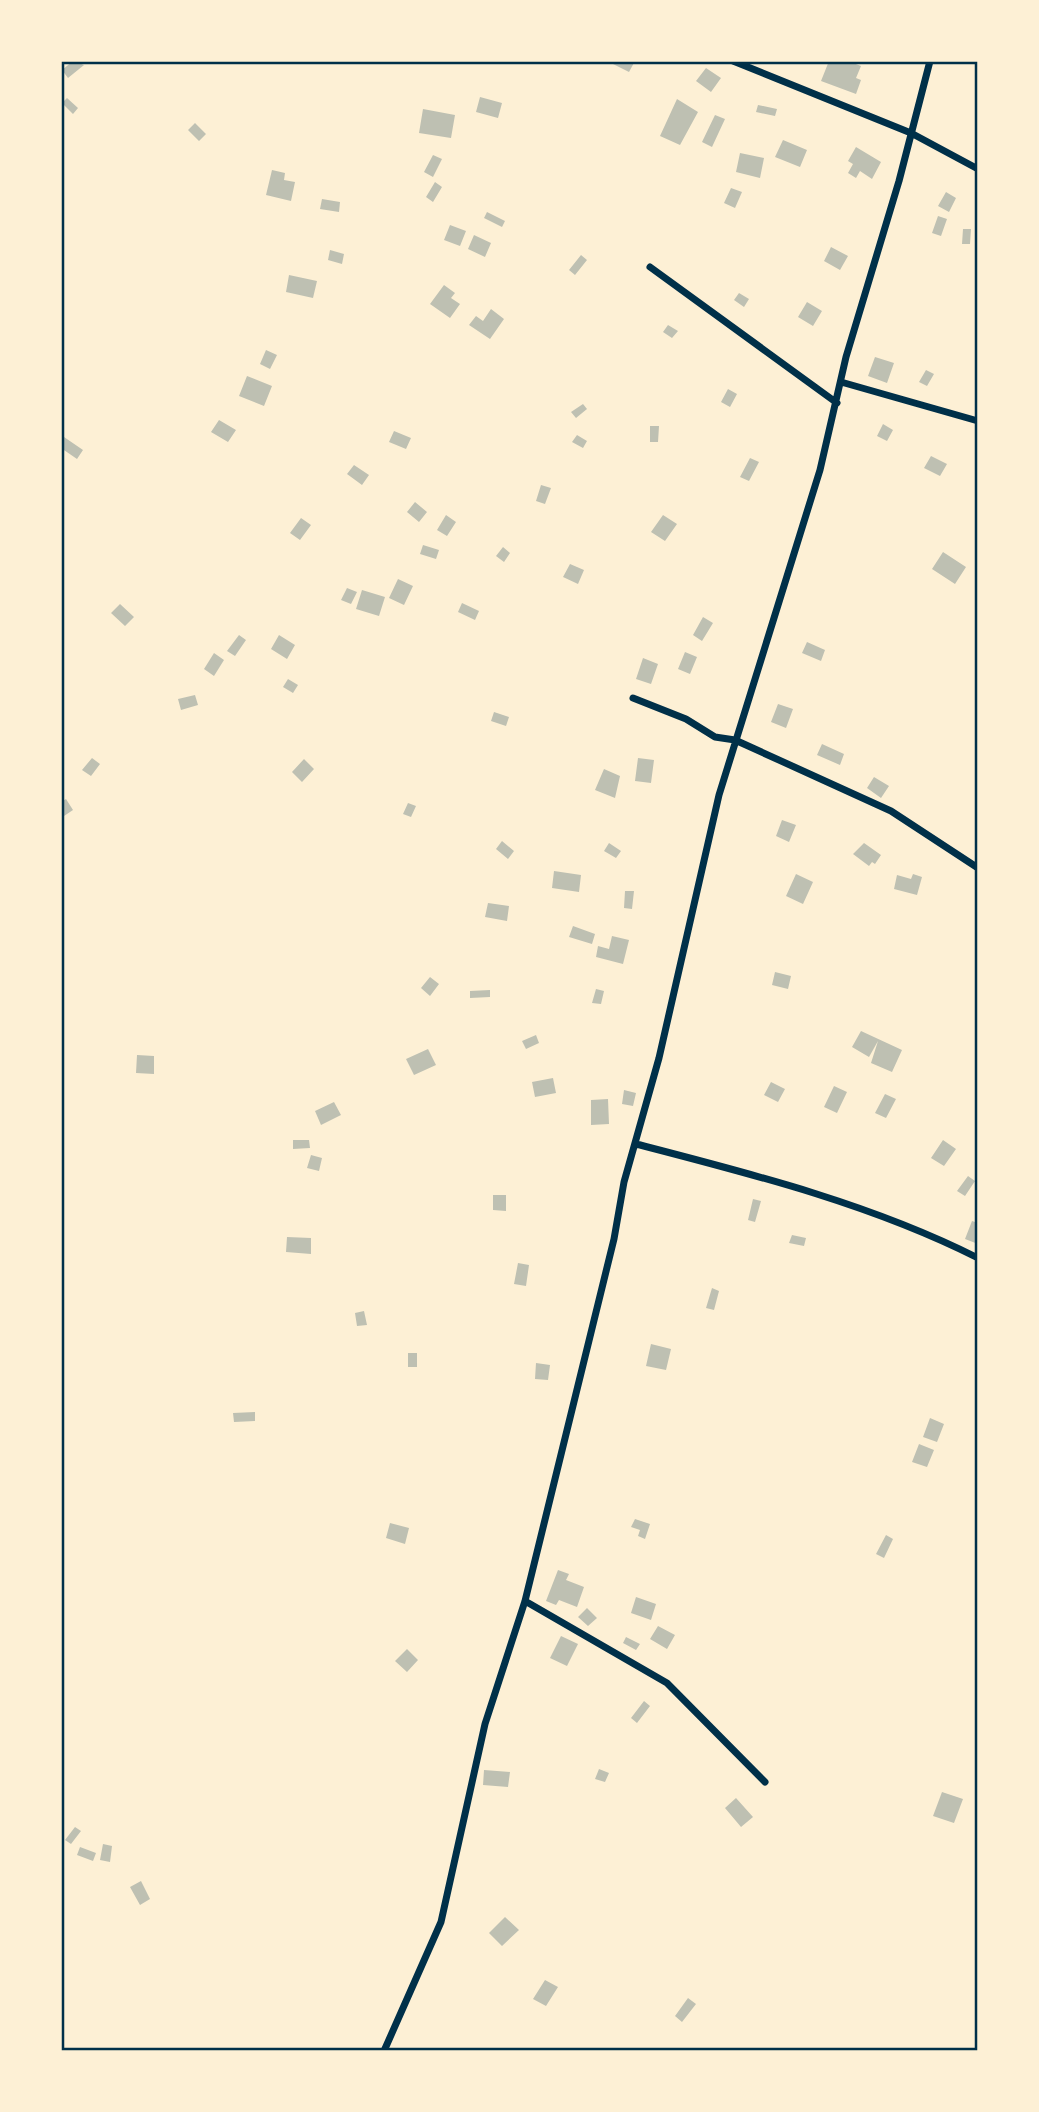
<svg xmlns="http://www.w3.org/2000/svg" width="1039" height="2112" viewBox="0 0 1039 2112" font-family="Roboto,sans-serif">
<rect width="100%" height="100%" fill="#fdf0d5"/>
<path fill="#bec0b2" d="M73 61 84 65 68 78 62 70Z
M607 61H635L629 72Z
M829 61H848L861 66 856 78 861 80 856 94 821 81Z
M706 68 721 78 711 92 696 81Z
M480 97 502 103 498 118 476 112Z
M67 98 78 108 73 114 62 103Z
M677 99 698 112 680 145 660 136Z
M758 105 777 109 775 116 756 112Z
M423 109 455 115 451 138 419 133Z
M715 115 725 119 712 147 702 142Z
M195 123 206 134 199 141 188 130Z
M783 140 807 150 800 167 775 157Z
M856 147 881 162 872 179 860 171 856 178 848 173 853 164 848 161Z
M740 153 764 158 760 178 736 172Z
M433 155 442 159 433 177 424 172Z
M272 170 285 173 284 180 295 182 291 201 266 195Z
M435 182 442 187 433 202 426 197Z
M731 188 742 192 735 208 724 203Z
M946 192 956 198 949 212 938 206Z
M322 199 340 202 339 212 320 209Z
M487 212 505 221 502 227 484 218Z
M938 216 947 219 941 236 932 233Z
M450 225 466 231 460 246 444 240Z
M963 229H971L970 244H962Z
M474 235 491 243 485 257 468 249Z
M831 247 848 256 840 270 824 261Z
M330 250 344 254 342 264 328 260Z
M581 255 587 260 575 275 569 270Z
M289 275 317 281 313 298 286 292Z
M444 285 455 293 451 298 460 304 450 318 430 304Z
M739 293 749 299 744 307 734 300Z
M807 302 822 311 813 326 798 317Z
M491 309 504 319 490 339 469 325 476 316 483 321Z
M668 325 678 331 672 338 663 332Z
M266 350 277 355 270 369 260 364Z
M875 357 894 363 887 383 868 376Z
M926 370 934 374 927 386 919 382Z
M247 376 272 386 264 406 239 396Z
M728 389 737 394 730 407 721 402Z
M583 404 587 409 576 418 571 412Z
M219 420 236 430 228 442 211 432Z
M883 424 893 430 887 441 877 436Z
M650 426H659L658 442H650Z
M394 431 411 438 406 449 389 442Z
M577 435 587 441 583 448 572 442Z
M64 437 83 450 77 459 61 448Z
M931 456 947 464 940 476 924 468Z
M750 458 759 462 749 481 740 477Z
M354 465 369 475 362 485 347 474Z
M541 485 551 488 545 504 536 501Z
M415 502 427 512 419 522 407 512Z
M446 515 456 522 447 536 437 530Z
M663 515 677 524 665 541 651 532Z
M301 518 311 525 300 540 290 533Z
M423 545 439 550 436 559 420 554Z
M503 547 510 553 504 562 496 556Z
M943 552 966 567 955 584 932 569Z
M570 564 584 570 578 584 563 577Z
M398 579 413 586 404 605 389 598Z
M347 588 357 592 351 604 341 600Z
M362 590 385 597 379 616 356 609Z
M462 603 479 611 475 620 458 612Z
M120 604 134 617 125 626 111 613Z
M703 617 713 623 702 641 693 635Z
M239 635 246 640 235 656 227 651Z
M279 635 295 645 287 659 271 649Z
M807 642 825 650 821 661 802 653Z
M685 652 697 657 690 674 678 669Z
M214 653 224 660 214 676 204 669Z
M643 658 658 664 651 684 636 679Z
M288 679 298 685 293 693 283 687Z
M195 695 198 705 181 710 178 699Z
M778 704 793 709 786 728 771 722Z
M494 712 509 717 506 726 491 721Z
M822 744 844 754 840 765 817 755Z
M92 758 100 764 91 776 82 770Z
M638 758 654 760 651 783 635 781Z
M304 759 314 769 302 782 292 772Z
M604 769 620 776 615 798 595 790Z
M874 777 889 786 881 798 867 788Z
M66 799 73 810 61 818V802Z
M408 803 416 806 411 817 403 814Z
M782 820 796 825 789 842 776 836Z
M502 841 514 851 508 859 496 849Z
M609 843 621 851 616 858 604 851Z
M864 843 881 855 875 864 872 862 869 866 853 854Z
M554 871 581 875 579 892 552 888Z
M796 874 813 882 803 904 786 896Z
M913 874 922 877 917 895 894 889 897 875 911 879Z
M625 891H634L632 909 624 908Z
M488 903 509 906 507 921 485 917Z
M573 926 595 934 592 944 569 937Z
M612 936 629 940 623 964 596 957 598 946 609 949Z
M775 972 791 976 788 989 772 985Z
M430 977 439 984 430 996 421 988Z
M596 989 604 991 601 1004 592 1003Z
M490 990V997L470 998V991Z
M861 1031 902 1050 892 1072 871 1063 878 1041 869 1057 852 1047Z
M536 1035 539 1043 526 1049 522 1041Z
M428 1049 436 1065 414 1075 406 1059Z
M137 1055 154 1056V1074L136 1073Z
M553 1078 556 1093 535 1097 532 1082Z
M771 1082 785 1089 778 1102 764 1095Z
M834 1086 847 1092 837 1113 824 1107Z
M624 1090 636 1093 633 1106 622 1104Z
M885 1094 896 1099 886 1118 875 1113Z
M608 1099 609 1124 591 1125V1100Z
M334 1102 341 1115 321 1125 315 1111Z
M293 1140H309L310 1148 293 1149Z
M943 1140 956 1149 944 1166 931 1158Z
M311 1155 322 1158 319 1171 307 1168Z
M968 1176 975 1181 965 1196 957 1191Z
M493 1195H506V1211L493 1210Z
M753 1199 761 1201 755 1222 748 1220Z
M972 1221 978 1223V1244L965 1239Z
M792 1235 806 1238 804 1246 789 1243Z
M287 1237 311 1238V1254L286 1252Z
M518 1263 529 1265 526 1286 514 1284Z
M712 1288 719 1291 714 1310 706 1308Z
M364 1311 367 1325 357 1326 355 1313Z
M651 1344 671 1349 666 1370 646 1366Z
M408 1353H417V1367H408Z
M536 1363 550 1365 548 1380 535 1379Z
M255 1412V1421L234 1422 233 1413Z
M930 1418 944 1424 937 1442 923 1437Z
M919 1444 934 1450 927 1467 912 1462Z
M635 1519 650 1524 645 1539 638 1536 640 1530 631 1527Z
M390 1523 409 1528 405 1544 386 1538Z
M886 1535 893 1539 884 1558 876 1554Z
M558 1570 569 1574 566 1580 584 1587 577 1607 559 1600 556 1605 546 1601Z
M636 1597 656 1604 651 1620 631 1613Z
M587 1608 597 1618 588 1626 578 1617Z
M658 1626 675 1635 667 1649 650 1639Z
M561 1636 578 1644 567 1666 550 1658Z
M626 1637 640 1644 636 1650 623 1643Z
M407 1649 418 1660 407 1672 395 1661Z
M644 1701 650 1706 637 1723 631 1718Z
M599 1769 609 1773 605 1782 595 1779Z
M484 1770 510 1772 508 1787 483 1785Z
M942 1792 963 1799 954 1823 933 1816Z
M736 1798 753 1817 741 1827 725 1808Z
M75 1827 81 1831 71 1844 65 1840Z
M103 1844 112 1846 110 1862 100 1860Z
M80 1847 96 1853 93 1861 77 1855Z
M141 1881 150 1899 140 1905 130 1887Z
M505 1917 519 1930 502 1946 489 1933Z
M545 1980 558 1987 546 2006 533 1999Z
M688 1998 696 2004 682 2022 675 2016Z"/>
<g fill="none" stroke-linecap="round" stroke-linejoin="round">
<path stroke="#003049" stroke-width="7" d="M733 61 911 133 978 169
M650 267 837 403
M841 382 978 421
M633 698 686 719 715 737 735 740 891 811 978 868
M636 1144C752 1174 871 1204 978 1258
M525 1601 667 1683 765 1782
M384 2051 441 1922 485 1724 525 1601 614 1239 624 1182 659 1058 719 795 820 470 846 357 899 181 930 61"/>
</g>
<rect width="1039" height="2112" fill="none" stroke="#fdf0d5" stroke-width="126"/>
<rect x="63" y="63" width="913" height="1986" fill="none" stroke="#003049" stroke-width="2.5"/>
</svg>
